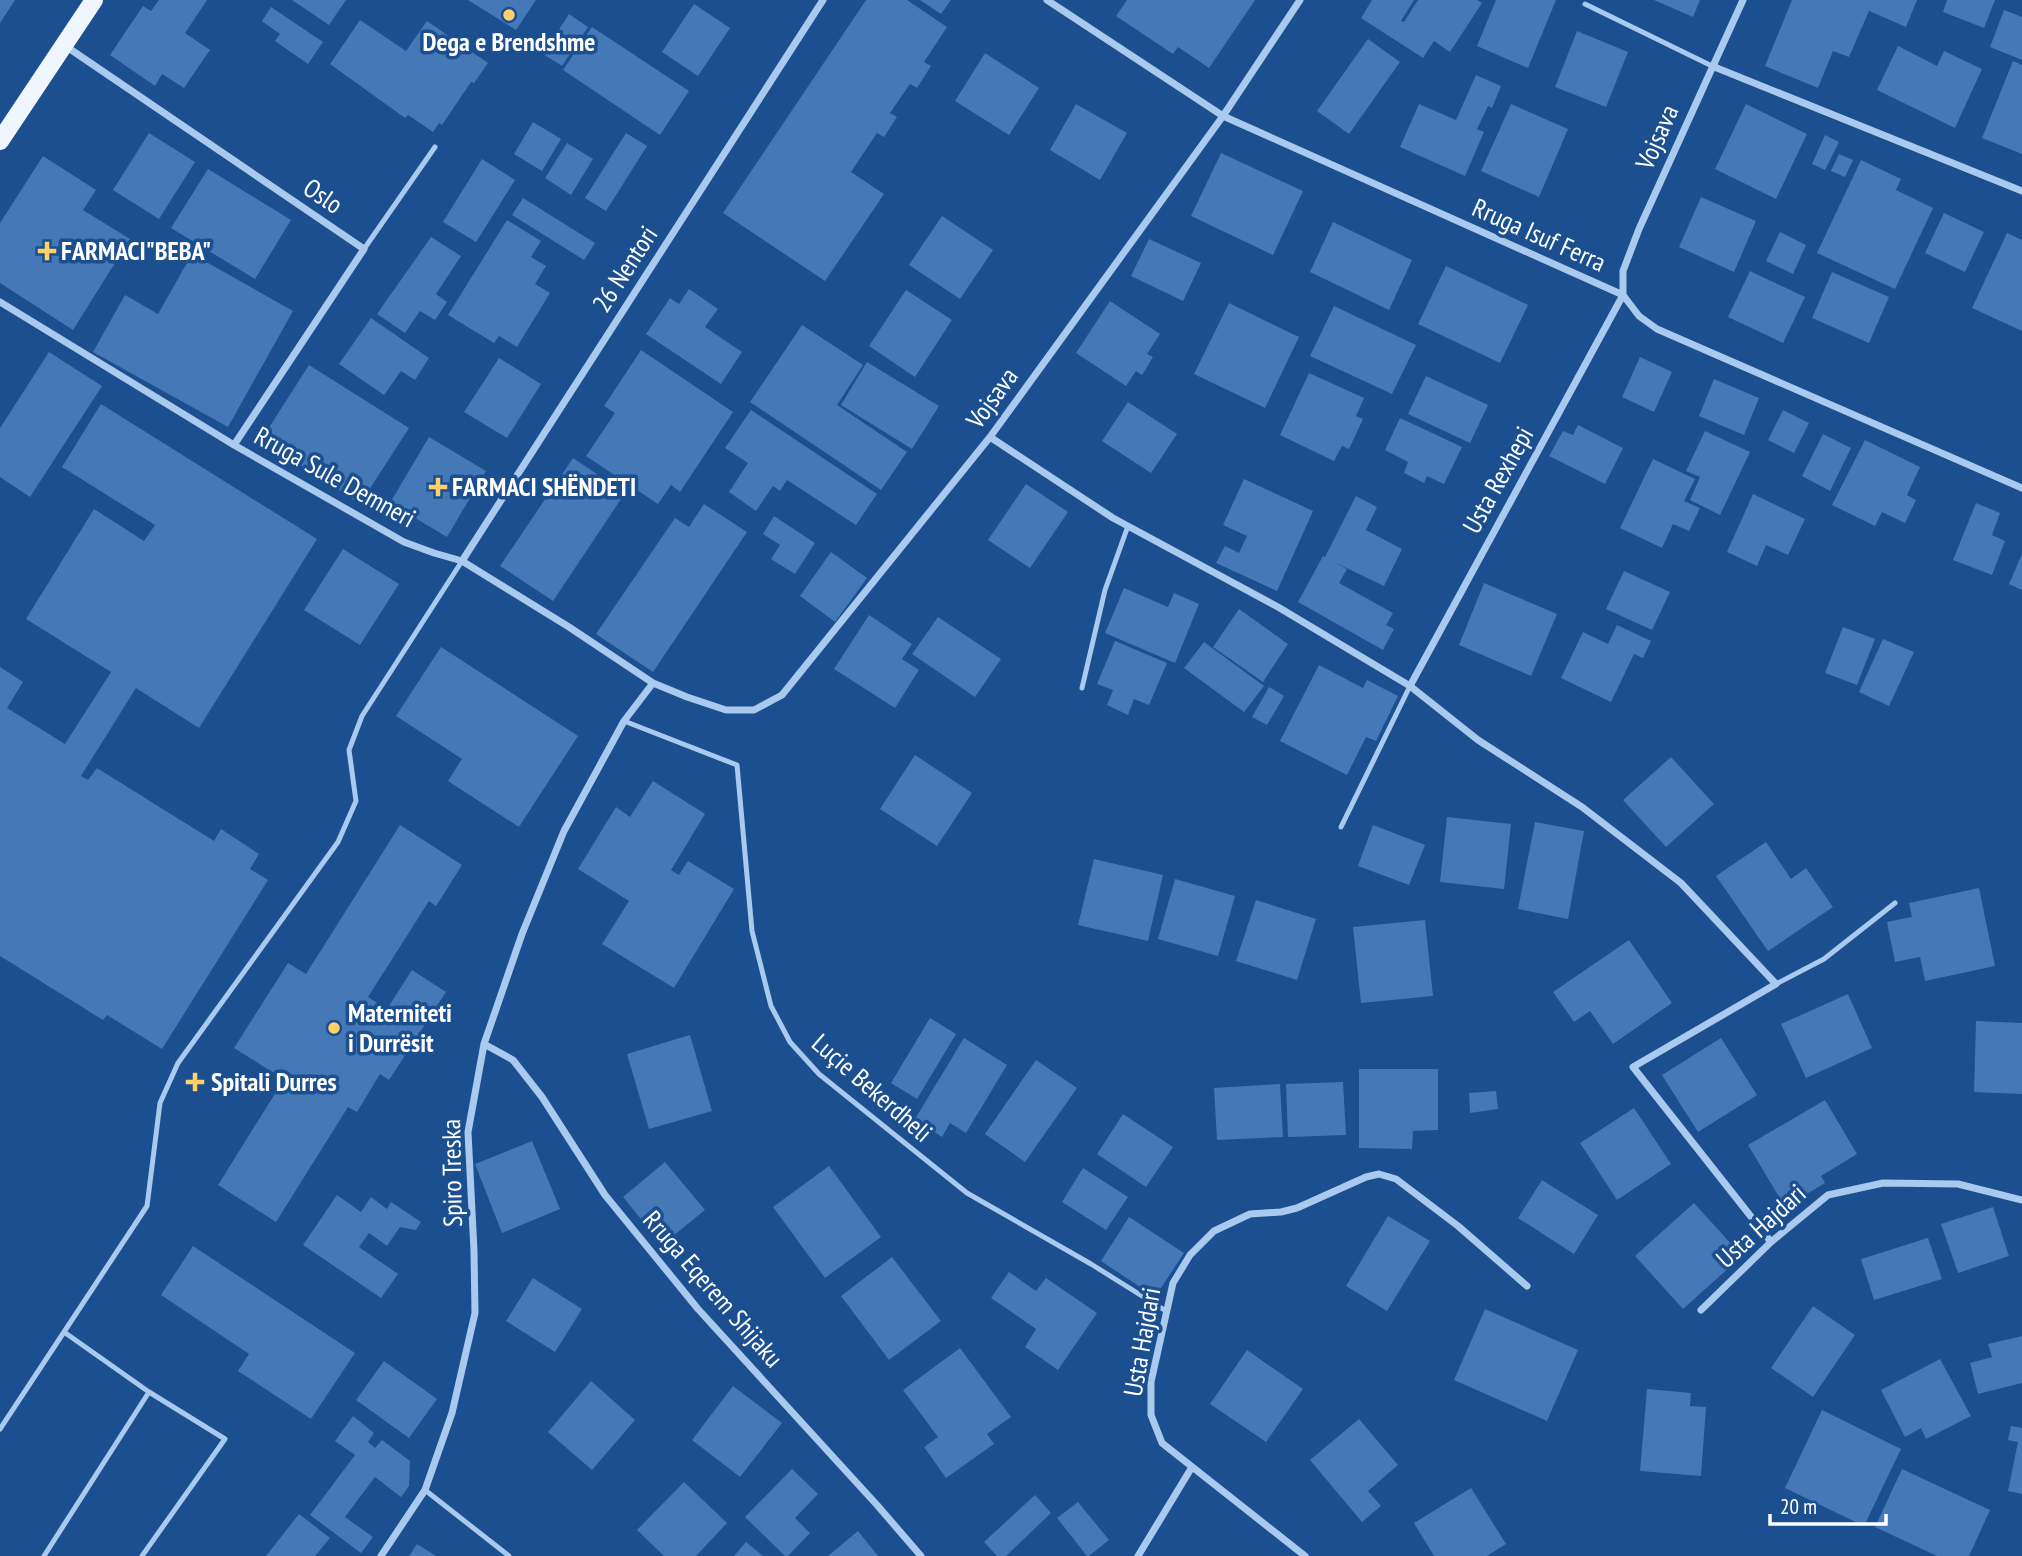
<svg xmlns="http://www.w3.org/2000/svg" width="2022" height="1556" viewBox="0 0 2022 1556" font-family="'PT Sans Narrow',sans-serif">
<rect width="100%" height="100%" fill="#1b4f8f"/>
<path fill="#4478b7" d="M0 0H15L0 23Z
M159 0H207L185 33 210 50 184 88 162 74 155 86 110 55 143 6 151 11Z
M292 0H346L329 25Z
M468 0H536L516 30Z
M866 0H907L947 27 924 62 931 66 917 88 910 84 890 113 897 117 884 137 877 133 851 172 884 194 825 281 723 213Z
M920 0H951L941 14Z
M1127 0H1255L1209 68 1178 47 1173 54 1116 16Z
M1372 0H1414L1401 21 1404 22 1418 0H1477L1482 3 1450 52 1434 41 1423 58 1361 18Z
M1496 0H1556L1528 68 1477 46Z
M1654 0H1700L1693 17Z
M1792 0H1917L1906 27 1869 11 1849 57 1833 51 1818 88 1765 66Z
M1947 0H1995L1984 28 1943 12Z
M694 4 730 28 698 76 662 52Z
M271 7 323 42 308 64 275 41 280 34 262 21Z
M2004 10 2022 17V60L1990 47Z
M569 14 588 27 562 66 543 54Z
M360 20 406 51 427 21 488 63 474 83 471 82 442 125 439 123 433 132 408 115 405 118 330 64Z
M592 27 689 91 660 135 563 70Z
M1577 31 1628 52 1606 107 1555 87Z
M1368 39 1400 62 1349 134 1317 111Z
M1898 46 1937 66 1944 51 1982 69 1955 128 1877 90Z
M985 53 1039 88 1009 135 955 101Z
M2013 61 2022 65V154L1982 138Z
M1476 75 1501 86 1492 108 1488 106 1477 129 1484 132 1465 176 1400 147 1419 104 1456 120Z
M1076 104 1127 133 1100 180 1050 150Z
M1511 104 1568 129 1539 197 1481 171Z
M1746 104 1807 134 1776 199 1715 169Z
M533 122 561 139 542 171 514 154Z
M149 133 195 162 159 219 113 190Z
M626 133 647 146 606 211 585 198Z
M1825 135 1839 142 1825 170 1812 164Z
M567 143 593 159 571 195 545 178Z
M1221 153 1303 191 1273 255 1191 216Z
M1839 154 1853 160 1845 177 1831 171Z
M43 156 96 190 83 210 130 239 73 330 0 283V223Z
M482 159 515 180 476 242 443 222Z
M1861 160 1901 179 1896 190 1933 208 1895 289 1817 253Z
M208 169 291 220 255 279 171 228Z
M1701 197 1756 221 1734 272 1679 247Z
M523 198 595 243 584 260 512 215Z
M1944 213 1984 232 1965 272 1925 253Z
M942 216 993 250 960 299 909 265Z
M507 220 541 241 531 257 546 266 535 284 550 293 517 347 499 336 494 343 448 315Z
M1333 222 1412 260 1389 310 1310 272Z
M1780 232 1806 245 1793 274 1766 261Z
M2007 233 2022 240V331L1972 308Z
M431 237 461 256 436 294 447 302 435 320 420 311 405 333 377 314Z
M1149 239 1201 263 1183 301 1131 276Z
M192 254 293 311 228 427 93 352 125 295 158 314Z
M1446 266 1528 305 1500 363 1418 324Z
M1750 271 1805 297 1783 343 1728 317Z
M1832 272 1889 297 1869 343 1812 318Z
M689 289 718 309 705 327 742 352 721 384 646 334 670 298 679 304Z
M906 290 952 320 915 377 869 346Z
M1110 301 1160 334 1147 354 1153 357 1142 375 1136 371 1126 386 1076 353Z
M1229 303 1299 337 1265 408 1194 374Z
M1334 306 1416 345 1392 394 1310 356Z
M371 318 429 358 415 380 401 371 384 395 339 364Z
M802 325 863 365 837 405 907 452 881 490 750 402Z
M641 350 733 412 680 492 671 485 658 504 586 456 615 413 604 406Z
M49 352 102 386 30 497 0 477V428Z
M1640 357 1672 372 1654 412 1622 397Z
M499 358 541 384 507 438 464 412Z
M867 362 939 406 912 449 841 405Z
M309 365 409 428 360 504 261 440Z
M1309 373 1364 398 1356 416 1363 419 1349 449 1342 446 1334 461 1280 435Z
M1426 376 1488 405 1470 443 1408 414Z
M1714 379 1759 398 1744 435 1699 416Z
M1128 402 1177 434 1151 473 1102 441Z
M101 404 317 539 199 728 136 688 81 776 88 780 97 768 214 841 221 829 259 854 250 869 268 880 162 1049 107 1015 103 1020 0 956V667L23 682 7 708 65 744 111 672 26 619 94 509 144 541 155 525 62 467Z
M751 410 877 494 856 525 787 480 780 491 773 486 756 511 729 492 748 463 725 448Z
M1783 410 1809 423 1794 453 1768 440Z
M1400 418 1462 447 1444 484 1427 476 1424 483 1404 473 1408 462 1385 450Z
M1578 425 1623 448 1605 484 1549 456 1563 431 1573 435Z
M1705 431 1750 452 1720 515 1690 500 1700 477 1686 471Z
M1823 434 1851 448 1830 491 1802 476Z
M429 437 486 471 447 537 390 503Z
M1865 440 1920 467 1907 495 1916 500 1905 523 1882 512 1875 526 1832 505Z
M573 458 625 493 553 601 500 566Z
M1653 459 1695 479 1684 501 1700 508 1689 531 1673 524 1662 548 1620 528Z
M1244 479 1313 511 1277 591 1216 563 1225 546 1239 553 1247 536 1223 525Z
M1026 484 1068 512 1030 568 988 540Z
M1753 494 1805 519 1788 555 1766 545 1757 566 1727 552Z
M1356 496 1377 507 1366 530 1402 549 1384 586 1332 561 1347 569 1339 583 1393 613 1386 625 1394 629 1383 650 1298 602 1323 556 1325 557Z
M1976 503 2000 513 1992 535 2005 541 1992 575 1953 560Z
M704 504 747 532 653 672 596 634 675 518 689 527Z
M774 516 815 543 795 574 771 559 780 545 763 534Z
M343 549 399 584 360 645 304 610Z
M831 552 867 578 835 622 800 596Z
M2022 554V590L2009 584Z
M1624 571 1670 592 1652 630 1606 609Z
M1484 583 1557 614 1531 676 1459 645Z
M1124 588 1168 607 1174 593 1199 604 1175 663 1105 633Z
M1239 609 1288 644 1263 682 1213 647Z
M869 615 912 644 902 659 919 670 895 708 834 669Z
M938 617 1001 659 975 697 912 654Z
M1617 625 1651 641 1643 658 1634 654 1611 702 1561 678 1583 632 1608 644Z
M1843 627 1875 639 1857 685 1825 673Z
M1883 639 1914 652 1889 706 1859 692Z
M1115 641 1167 663 1149 705 1134 699 1128 715 1107 705 1113 690 1097 684Z
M1204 642 1264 686 1244 712 1184 668Z
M441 647 578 736 519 827 448 781 462 759 396 716Z
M1319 665 1363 688 1367 680 1398 696 1376 741 1366 737 1347 775 1280 741Z
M1269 687 1284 696 1267 725 1252 717Z
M915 755 972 793 937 846 880 809Z
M1671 757 1714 804 1666 847 1623 800Z
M653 781 705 814 671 870 679 875 688 861 734 889 674 988 602 944 629 901 578 869 616 807 630 817Z
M1447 817 1511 824 1504 889 1440 882Z
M1535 822 1584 831 1568 919 1518 909Z
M400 825 462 865 436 906 429 901 368 997 387 1009 412 970 446 992 389 1080 380 1074 357 1112 348 1107 276 1222 218 1185 286 1076 279 1072 277 1075 234 1048 288 963 306 974Z
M1373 825 1425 845 1409 885 1358 866Z
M1766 842 1791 879 1806 868 1833 907 1768 951 1716 876Z
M1094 859 1163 875 1148 941 1078 925Z
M1175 879 1235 896 1218 956 1158 939Z
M1979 888 1995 966 1925 981 1920 957 1895 962 1887 922 1912 917 1909 903Z
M1256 900 1316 919 1297 980 1236 961Z
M1425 920 1433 996 1361 1003 1353 927Z
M1629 940 1672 1003 1613 1044 1590 1011 1574 1022 1553 992Z
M1848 994 1872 1048 1806 1078 1781 1024Z
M930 1018 956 1034 917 1099 891 1083Z
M1976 1021 2022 1023V1094L1974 1092Z
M690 1035 712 1111 649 1129 627 1054Z
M964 1038 1007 1065 966 1133 950 1123 942 1137 915 1119Z
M1721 1038 1757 1095 1698 1132 1662 1075Z
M1036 1060 1077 1088 1025 1162 985 1134Z
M1359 1069H1438V1130L1413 1131 1412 1149 1359 1148Z
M1343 1082 1346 1135 1288 1137 1286 1084Z
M1280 1084 1283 1137 1217 1140 1214 1088Z
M1496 1091 1498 1109 1470 1113 1469 1093Z
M1825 1100 1857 1154 1821 1176 1825 1183 1785 1207 1748 1145Z
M1634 1108 1671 1164 1617 1200 1580 1143Z
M1123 1114 1173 1147 1146 1187 1097 1154Z
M532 1141 560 1209 502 1233 475 1164Z
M665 1162 705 1210 662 1245 623 1197Z
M829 1166 881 1237 825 1278 773 1207Z
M1083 1168 1128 1197 1106 1230 1062 1202Z
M1542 1180 1598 1215 1574 1254 1518 1218Z
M337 1195 361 1212 371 1197 387 1209 391 1202 421 1222 416 1230 400 1227 387 1246 369 1233 359 1247 398 1274 381 1298 303 1245Z
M1694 1203 1742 1256 1683 1309 1635 1256Z
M1993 1207 2009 1256 1958 1273 1941 1224Z
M1388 1216 1430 1241 1387 1311 1346 1286Z
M1129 1217 1184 1253 1155 1297 1101 1261Z
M1928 1238 1942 1279 1874 1300 1861 1259Z
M193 1246 355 1353 311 1419 238 1371 249 1354 161 1295Z
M892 1257 941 1321 889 1360 841 1296Z
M1009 1272 1036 1291 1046 1278 1097 1313 1058 1370 1025 1347 1036 1329 991 1298Z
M533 1278 582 1309 555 1352 506 1321Z
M1813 1306 1855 1335 1813 1397 1771 1368Z
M1485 1309 1578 1350 1547 1421 1454 1380Z
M2022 1336V1383L1978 1394 1970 1363 1992 1357 1988 1344Z
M960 1348 1011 1417 987 1434 994 1444 946 1478 924 1447 938 1437 903 1390Z
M1247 1350 1303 1389 1266 1442 1210 1404Z
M1940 1359 1971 1416 1926 1439 1921 1428 1905 1437 1881 1390Z
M384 1361 437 1399 409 1438 356 1400Z
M591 1381 635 1420 592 1470 548 1432Z
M733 1386 782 1423 740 1477 692 1440Z
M1647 1389 1691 1393 1690 1406 1706 1407 1701 1476 1640 1471Z
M1822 1410 1901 1449 1864 1526 1785 1488Z
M353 1416 374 1433 368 1442 375 1448 382 1440 410 1461 409 1486 401 1497 375 1477 345 1517 373 1537 361 1553 310 1515 355 1455 335 1441Z
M1359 1419 1398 1465 1368 1491 1381 1506 1362 1522 1310 1460Z
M2011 1426 2022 1428V1494L2008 1491 2018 1442 2008 1440Z
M792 1469 818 1494 795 1518 810 1533 788 1556H785L745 1517Z
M1902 1469 1990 1510 1969 1556H1937L1875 1527Z
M684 1482 727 1523 696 1556H664L637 1530Z
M1471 1488 1506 1544 1487 1556H1434L1414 1523Z
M1035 1495 1051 1513 1006 1556H997L984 1542Z
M1078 1502 1109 1540 1089 1556H1087L1057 1518Z
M299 1514 330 1538 315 1556H266Z
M858 1531 878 1556H828Z
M746 1542 763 1556H734Z
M417 1544 436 1556H409Z"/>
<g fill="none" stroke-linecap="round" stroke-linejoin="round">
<path stroke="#a9c9ee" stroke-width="5" d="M1585 4 1712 66
M364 249 435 147
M1082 688 1105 590 1128 526
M624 721 737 765 752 931 771 1006 790 1042 819 1074 967 1193 1091 1264 1166 1311
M1341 827 1410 686
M1776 984 1824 959 1895 903
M64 1332 147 1206 160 1103 178 1063 338 842 356 801 349 750 362 716 462 561
M0 1429 64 1332 149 1392 225 1439 142 1556
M425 1490 509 1556
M44 1556 149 1392"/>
<path stroke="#a9c9ee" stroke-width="7" d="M1047 0 1223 116 1623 295 1639 316 1657 329 2022 488
M64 45 364 249 234 445
M1712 66 2022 191
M0 302 234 445 404 542 434 553 462 561 569 627 653 683 687 697 726 710H754L782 695 990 437 1223 116 1300 0
M990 437 1113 518 1278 607 1410 686 1478 740 1582 807 1681 883 1776 984 1633 1067 1771 1242
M462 561 823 0
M1410 686 1623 295V271L1639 229 1743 0
M484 1044 513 1060 542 1097 605 1195 698 1309 877 1505 921 1556
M1701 1310 1771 1242 1828 1195 1883 1183 1958 1184 2022 1200
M381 1556 425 1490 452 1413 475 1313 474 1251 468 1132 484 1044 522 934 564 831 624 721 653 683
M1138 1556 1192 1467
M1305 1556 1162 1443 1151 1415V1382L1173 1283 1190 1255 1214 1231 1250 1214 1281 1212 1297 1208 1366 1177 1379 1174 1396 1179 1458 1226 1527 1286"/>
<path stroke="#f0f6ff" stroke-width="18" d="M0 141 94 0"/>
</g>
<g fill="#ffd166" stroke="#1b4f8f" stroke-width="2.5">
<circle cx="509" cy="15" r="7"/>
<path d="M43.5 240.5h7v7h7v7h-7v7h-7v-7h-7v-7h7z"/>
<path d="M434.5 476.5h7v7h7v7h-7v7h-7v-7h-7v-7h7z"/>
<circle cx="334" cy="1028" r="7"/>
<path d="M191.5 1071.5h7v7h7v7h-7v7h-7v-7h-7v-7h7z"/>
</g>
<g text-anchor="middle" stroke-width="7" stroke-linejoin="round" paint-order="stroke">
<g font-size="26" font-weight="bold" fill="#fff" stroke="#1b4f8f" text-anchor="start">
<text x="509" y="51" text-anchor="middle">Dega e Brendshme</text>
<text x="61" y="260">FARMACI"BEBA"</text>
<text x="452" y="496">FARMACI SHËNDETI</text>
<text x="348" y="1022">Materniteti<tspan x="348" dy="30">i Durrësit</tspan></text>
<text x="211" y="1091">Spitali Durres</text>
</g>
<g font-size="26" fill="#fff" stroke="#1b4f8f">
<text transform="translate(1657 137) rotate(-66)" y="9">Vojsava</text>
<text transform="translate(323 196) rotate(34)" y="9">Oslo</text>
<text transform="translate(1539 235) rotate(24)" y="9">Rruga Isuf Ferra</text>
<text transform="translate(625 269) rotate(-57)" y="9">26 Nentori</text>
<text transform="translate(992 398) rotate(-54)" y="9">Vojsava</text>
<text transform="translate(335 477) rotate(29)" y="9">Rruga Sule Demneri</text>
<text transform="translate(1498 480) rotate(-61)" y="9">Usta Rexhepi</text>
<text transform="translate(872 1088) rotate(41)" y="9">Luçie Bekerdheli</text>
<text transform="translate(452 1173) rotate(-91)" y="9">Spiro Treska</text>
<text transform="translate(1761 1226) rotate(-42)" y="9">Usta Hajdari</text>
<text transform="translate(713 1289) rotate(49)" y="9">Rruga Eqerem Shijaku</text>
<text transform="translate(1142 1342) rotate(-80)" y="9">Usta Hajdari</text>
</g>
</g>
<path d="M1770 1514v10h116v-10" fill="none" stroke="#ffffff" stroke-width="3.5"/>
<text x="1780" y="1514" font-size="21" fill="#ffffff" stroke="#1b4f8f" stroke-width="5" paint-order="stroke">20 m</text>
</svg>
